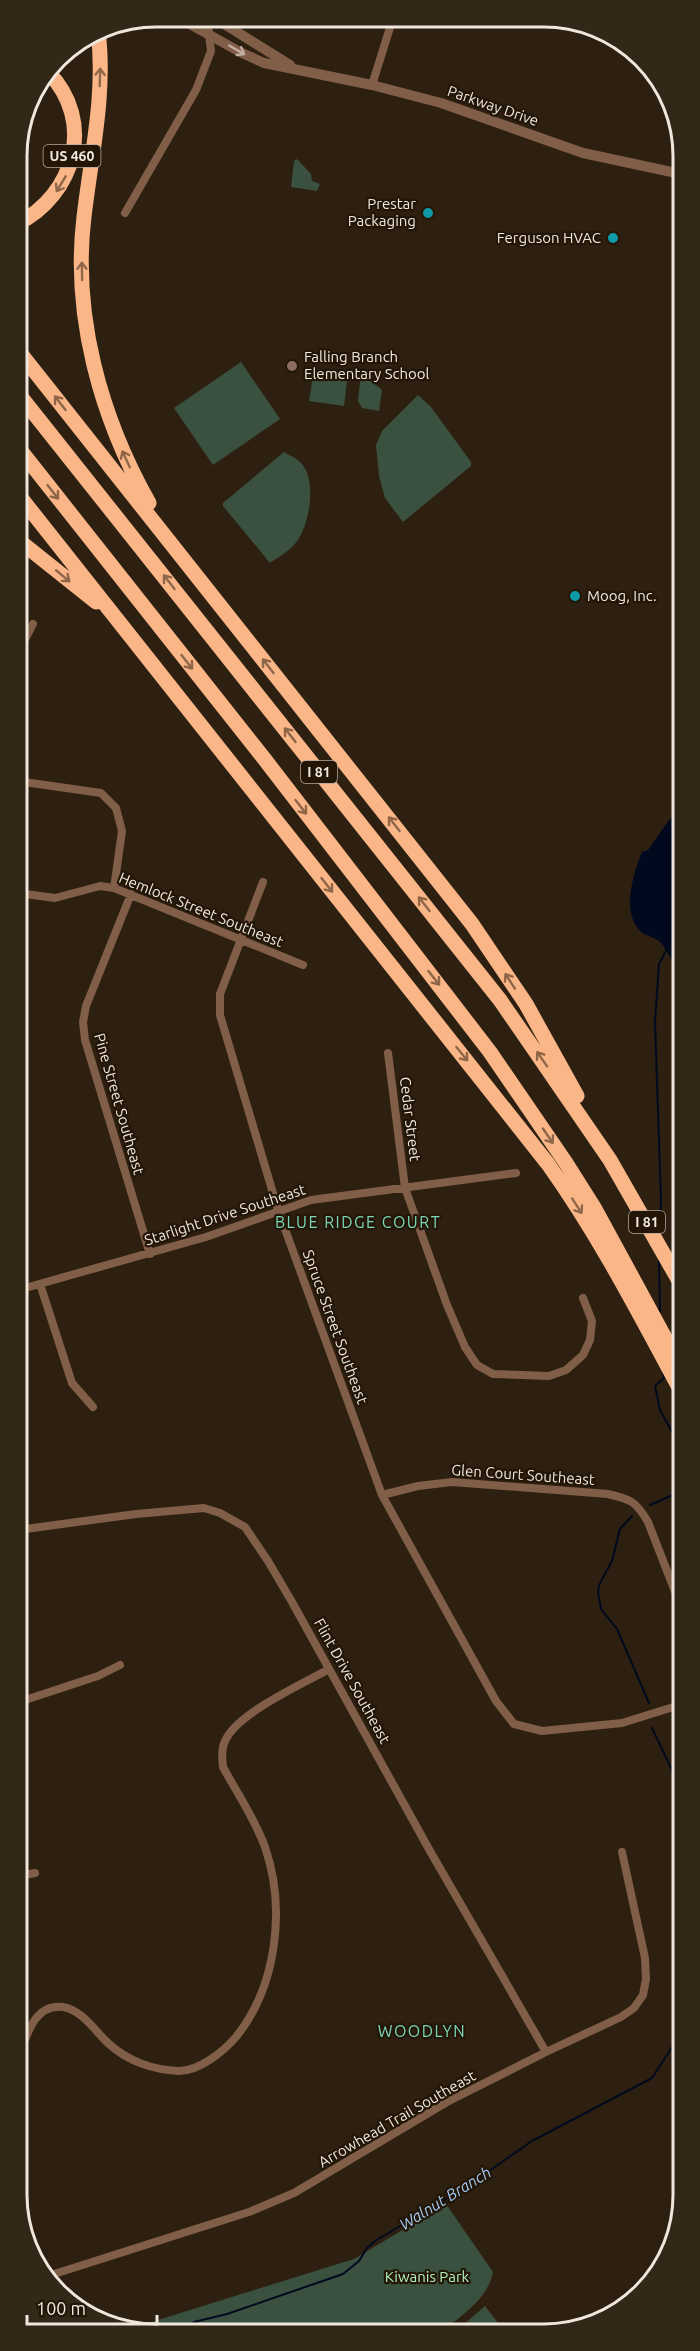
<svg xmlns="http://www.w3.org/2000/svg" width="700" height="2351" viewBox="0 0 700 2351" font-family="Ubuntu,sans-serif">
<rect width="100%" height="100%" fill="#2d2010"/>
<path fill="#3b513f" d="M297 159 311 174 312 181 320 184 317 191 291 187 294 161Z
M241 362 280 419 213 465 174 408Z
M313 376 347 381 344 406 309 401Z
M363 380H370L382 390 379 411 362 408 358 401 360 382Z
M418 395 431 407 471 462V466L403 522 385 498 379 476 376 445 382 431Z
M284 452C289 455 296 458 300 462 317 477 310 521 299 538 293 549 280 556 270 563L223 506V503Z
M446 2204 493 2272C488 2299 461 2316 441 2332H150L145 2324 354 2259Z
M485 2306 505 2332H454H455Z"/>
<path fill="#00091e" d="M682 807V974C673 965 669 953 661 943 656 937 647 937 641 932 621 913 633 874 642 852L648 850 669 820Z"/>
<g fill="none" stroke-linecap="round" stroke-linejoin="round">
<path stroke="#00091e" stroke-width="2" d="M660 1234 661 1199 655 1022 659 964 667 949
M659 1258 660 1312
M663 1371 664 1378 655 1386 660 1410 682 1450
M650 1505 682 1491
M632 1516 620 1529 612 1561 599 1585 598 1592 601 1609 617 1629 649 1703
M652 1728 683 1793
M187 2332 194 2322 227 2314 343 2274 359 2261 367 2248 375 2241 469 2185 532 2141 652 2078 683 2030"/>
<path stroke="#815e48" stroke-width="8" d="M372 85 393 18
M125 213 196 90 211 51 207 17
M17 655 33 624
M17 781 101 793 116 808 122 831 114 888
M263 882 220 994V1015L278 1210 382 1495 496 1701 514 1724 542 1731 622 1723 683 1704
M18 893 55 898 100 886 114 888 303 965
M131 894 86 1006 83 1022 85 1040 150 1254
M388 1053 405 1188 447 1305 465 1347 477 1365 493 1374 549 1376 566 1370 583 1355 590 1340 592 1321 583 1298
M40 1284 72 1383 93 1407
M18 1290 206 1237 311 1200 516 1173
M382 1495 418 1486 452 1482 608 1494C630 1499 636 1501 648 1522L683 1612
M18 1530 136 1514 204 1508 220 1513 245 1527 268 1561 292 1602 430 1851 546 2052
M19 1702 98 1676 120 1665
M19 1876 35 1873
M19 2057C26 2037 34 2003 63 2007 82 2010 95 2031 108 2043 127 2061 153 2070 179 2071 199 2071 223 2052 236 2037 277 1986 286 1908 265 1847 255 1819 237 1793 223 1767 222 1757 221 1748 226 1739 240 1712 301 1685 329 1669
M48 2276 249 2212 294 2193 447 2102 546 2052 621 2017 634 2008 643 1995 646 1979 645 1958 622 1852"/>
<path stroke="#815e48" stroke-width="10" d="M177 17 242 53 264 63 372 85 441 103 583 153 681 174
M213 17 290 65"/>
<path stroke="#fbb688" stroke-width="15" d="M98 31C106 93 91 156 84 217 72 316 101 418 149 503
M17 224C75 195 96 121 48 72
M17 349 472 924 526 1004 577 1096
M17 392 500 1000 610 1160 682 1286
M17 446 266 761 490 1052 566 1163 595 1209 682 1369
M17 493 548 1164C600 1237 640 1315 682 1393
M17 539 96 602"/>
</g>
<defs><path id="oneway-shaft" d="M-6 0H5M1.5-3L5.5 0L1.5 3" fill="none" stroke-width="1.6" stroke-linecap="round" stroke-linejoin="round" transform="scale(1.5)"/></defs>
<use stroke="#c4b0a1" href="#oneway-shaft" transform="translate(237 50) rotate(30)"/>
<g stroke="#8f6648">
<use href="#oneway-shaft" transform="translate(100 77) rotate(-88)"/>
<use href="#oneway-shaft" transform="translate(61 184) rotate(121)"/>
<use href="#oneway-shaft" transform="translate(82 271) rotate(-91)"/>
<use href="#oneway-shaft" transform="translate(60 403) rotate(-128)"/>
<use href="#oneway-shaft" transform="translate(126 459) rotate(-115)"/>
<use href="#oneway-shaft" transform="translate(53 492) rotate(52)"/>
<use href="#oneway-shaft" transform="translate(63 576) rotate(40)"/>
<use href="#oneway-shaft" transform="translate(169 582) rotate(-128)"/>
<use href="#oneway-shaft" transform="translate(187 662) rotate(52)"/>
<use href="#oneway-shaft" transform="translate(268 666) rotate(-128)"/>
<use href="#oneway-shaft" transform="translate(290 735) rotate(-128)"/>
<use href="#oneway-shaft" transform="translate(301 807) rotate(52)"/>
<use href="#oneway-shaft" transform="translate(394 824) rotate(-128)"/>
<use href="#oneway-shaft" transform="translate(327 885) rotate(52)"/>
<use href="#oneway-shaft" transform="translate(424 904) rotate(-128)"/>
<use href="#oneway-shaft" transform="translate(434 978) rotate(52)"/>
<use href="#oneway-shaft" transform="translate(510 981) rotate(-123)"/>
<use href="#oneway-shaft" transform="translate(462 1054) rotate(51)"/>
<use href="#oneway-shaft" transform="translate(542 1059) rotate(-125)"/>
<use href="#oneway-shaft" transform="translate(548 1136) rotate(56)"/>
<use href="#oneway-shaft" transform="translate(577 1206) rotate(57)"/>
</g>
<g fill="#0f9aa8" stroke="#231607" stroke-width="2">
<circle cx="428" cy="213" r="6"/>
<circle cx="613" cy="238" r="6"/>
<circle cx="575" cy="596" r="6"/>
</g>
<circle fill="#8d6e63" stroke="#231607" stroke-width="2" cx="292" cy="366" r="6"/>
<g text-anchor="middle" stroke-width="4.5" stroke-linejoin="round" paint-order="stroke">
<g fill="#231607" stroke="#b2a89d" stroke-width="1.5">
<rect x="43.5" y="145" width="57" height="22" rx="4.5"/>
<rect x="301" y="761" width="36" height="22" rx="4.5"/>
<rect x="629" y="1211" width="36" height="22" rx="4.5"/>
</g>
<g font-size="14" font-weight="bold" fill="#f0e7dd">
<text x="72" y="161">US 460</text>
<text x="319" y="777">I 81</text>
<text x="647" y="1227">I 81</text>
</g>
<g font-size="15" fill="#f0e7dd" stroke="#231607">
<text transform="translate(493 106) rotate(19)" y="5">Parkway Drive</text>
<text transform="translate(201 910) rotate(22)" y="5">Hemlock Street Southeast</text>
<text transform="translate(119 1104) rotate(74)" y="5">Pine Street Southeast</text>
<text transform="translate(410 1119) rotate(83)" y="5">Cedar Street</text>
<text transform="translate(225 1215) rotate(-18)" y="5">Starlight Drive Southeast</text>
<text transform="translate(335 1327) rotate(70)" y="5">Spruce Street Southeast</text>
<text transform="translate(523 1475) rotate(4)" y="5">Glen Court Southeast</text>
<text transform="translate(352 1681) rotate(61)" y="5">Flint Drive Southeast</text>
<text transform="translate(397 2119) rotate(-30)" y="5">Arrowhead Trail Southeast</text>
</g>
<g font-size="15" fill="#f0e7dd" stroke="#231607" text-anchor="end">
<text x="416" y="209">Prestar<tspan x="416" dy="17">Packaging</tspan></text>
<text x="601" y="243">Ferguson HVAC</text>
<text x="304" y="362" text-anchor="start">Falling Branch<tspan x="304" dy="17">Elementary School</tspan></text>
<text x="587" y="601" text-anchor="start">Moog, Inc.</text>
</g>
<g font-size="15" fill="#b3f3bf" stroke="#231607">
<text x="427" y="2282">Kiwanis Park</text>
</g>
<g font-size="16" letter-spacing="1.5" fill="#7bd7b8" stroke="#231607">
<text x="358" y="1228">BLUE RIDGE COURT</text>
<text x="422" y="2037">WOODLYN</text>
</g>
<g font-size="16" font-style="italic" fill="#a1cbf7" stroke="#231607">
<text transform="translate(445 2198) rotate(-32)" y="6">Walnut Branch</text>
</g>
</g>
<path d="M0 0H700V2351H0ZM156 27H544A129 129 0 0 1 673 156V2195A129 129 0 0 1 544 2324H156A129 129 0 0 1 27 2195V156A129 129 0 0 1 156 27Z" fill="#332718" fill-rule="evenodd"/>
<path fill="none" stroke="#f0e7dd" stroke-width="3" d="M156 27H544A129 129 0 0 1 673 156V2195A129 129 0 0 1 544 2324H156A129 129 0 0 1 27 2195V156A129 129 0 0 1 156 27Z"/>
<path d="M27 2315v9h130v-9" fill="none" stroke="#f0e7dd" stroke-width="3"/>
<text x="36" y="2315" font-size="18" fill="#f0e7dd" stroke="#231607" stroke-width="4.5" paint-order="stroke">100 m</text>
</svg>
